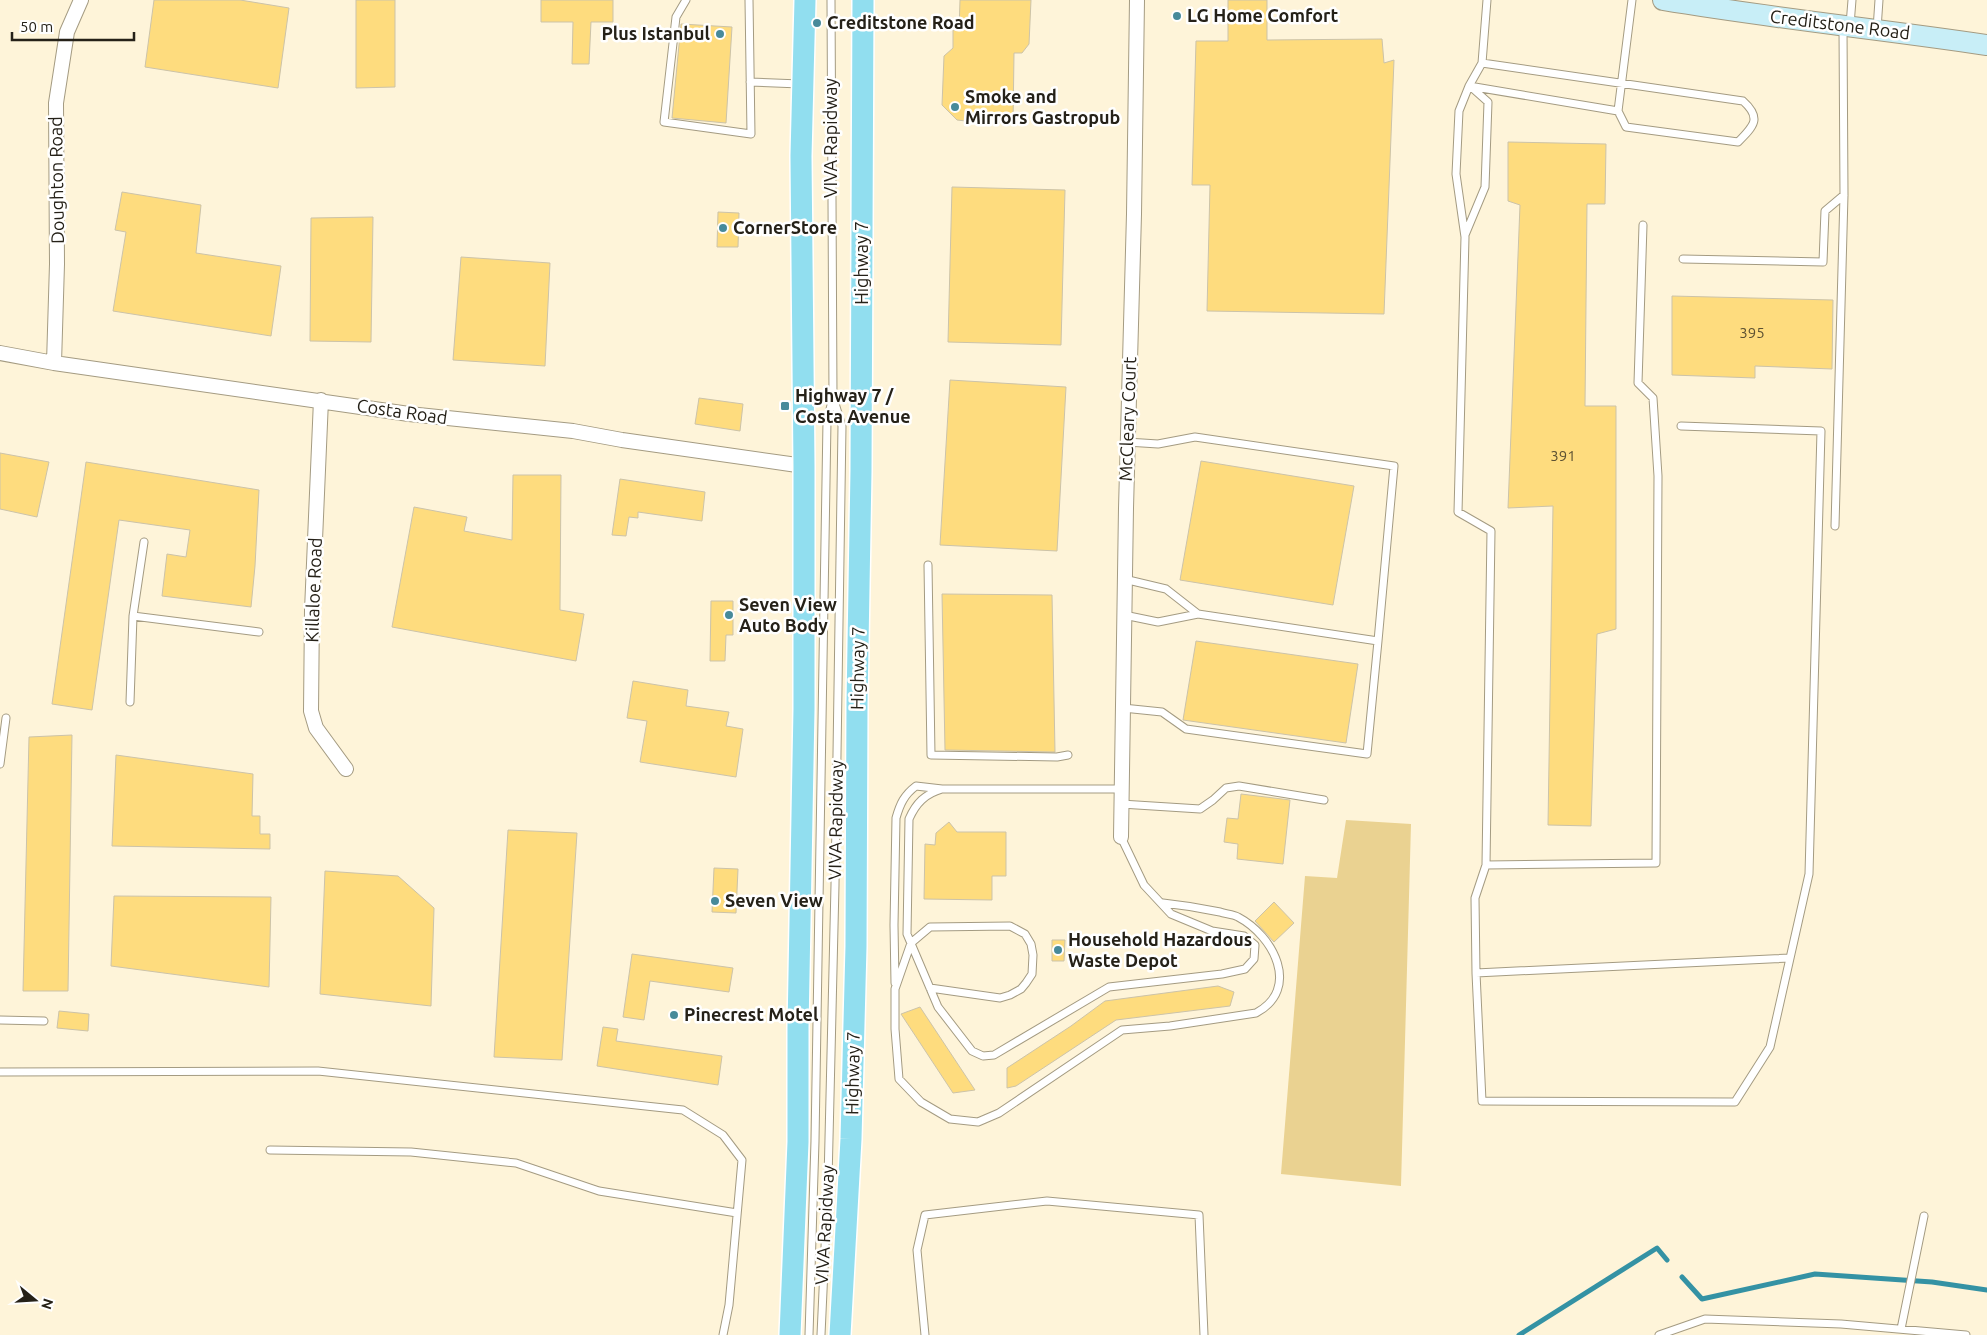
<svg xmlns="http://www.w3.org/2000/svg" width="1987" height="1335" viewBox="0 0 1987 1335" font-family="Ubuntu,sans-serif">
<rect width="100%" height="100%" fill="#fef4d9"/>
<path fill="#ead291" d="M1346 820 1411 824 1401 1186 1281 1174 1305 876 1337 878Z"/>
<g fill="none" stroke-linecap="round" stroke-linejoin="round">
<path stroke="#3492a4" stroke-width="5" d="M1682 1277 1702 1299 1815 1274 1932 1282 1987 1290
M1519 1335 1657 1248 1667 1260"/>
</g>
<path fill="#fedc7e" stroke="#ccc3a9" d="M154 0H240L289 8 278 88 145 67Z
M356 0H395V87L356 88Z
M541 0H613V22H591L589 64H572L573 22H541Z
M960 0H1031L1029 44 1022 53H1014L1013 123 997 122 991 116H971L966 121 957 120 942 105 944 56 953 48V30H959Z
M1228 0H1267V40L1382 39 1384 63 1394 60 1384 314 1207 311 1210 185H1192L1196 41H1228Z
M681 24 732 27 726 123 672 118Z
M1508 142 1606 144 1605 204H1587L1585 406H1616V629L1597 634 1591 826 1548 825 1553 506 1508 508 1520 205 1508 201Z
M952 187 1065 190 1061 345 948 342Z
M122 192 201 205 196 253 281 266 271 336 113 311 126 232 115 230Z
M718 212 739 213 738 247H717Z
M373 217 371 342 310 341 311 218Z
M461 257 550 263 545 366 453 360Z
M1672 296 1833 300 1832 369 1755 366V378L1672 375Z
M950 380 1066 387 1057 551 940 545Z
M699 398 743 404 740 431 695 424Z
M0 453 49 462 37 517 0 509Z
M1201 461 1354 486 1333 605 1180 580Z
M86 462 259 490 255 566 251 607 162 596 167 554 186 557 190 530 119 520 92 710 52 704Z
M513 475H561L560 610 584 614 576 661 392 627 414 507 467 517 464 531 512 540Z
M620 479 705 492 702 521 638 512V518L629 517 626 536 612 535Z
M942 594 1052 595 1055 752 945 750Z
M711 601H733V635H726L725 661H710Z
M1196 641 1358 664 1346 743 1183 720Z
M633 681 688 690 686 706 729 712 726 726 743 729 736 777 640 762 647 721 627 718Z
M72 735 68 991H23L29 737Z
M116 755 253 774 252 816H260V834H270V849L112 846Z
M1241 794 1290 800 1283 864 1237 859 1238 844 1224 842 1227 818 1238 819Z
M949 822 957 832H1006V876H992V900L924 899 925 844 935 845 936 833Z
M508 830 577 833 562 1060 494 1057Z
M714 868 738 869 736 913 712 912Z
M325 871 398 876 434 908 431 1006 320 994Z
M114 896 271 897 269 987 111 966Z
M1274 902 1294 923 1274 942 1255 921Z
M1052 940H1065L1064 961H1052Z
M632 954 733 968 729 992 650 981 644 1020 623 1017Z
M1218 986 1234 992 1230 1006 1116 1020 1016 1086 1007 1088V1068L1071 1026 1105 1001Z
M920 1007 975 1090 953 1093 901 1014Z
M59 1011 89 1014 88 1031 57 1028Z
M603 1027 618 1029 616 1041 722 1056 718 1085 597 1066Z"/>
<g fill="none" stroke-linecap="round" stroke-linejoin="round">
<g stroke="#a49b82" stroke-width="9">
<path id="lane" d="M686 0 676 17 664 122 751 134 749 0
M1487 0 1482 63 1469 86 1459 111 1456 174 1465 237 1458 512 1491 531 1486 865 1656 863 1658 476 1653 398 1638 383 1643 225
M1850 25 1852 0
M1877 29 1879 0
M750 82 800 84
M1469 86 1618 111 1626 127 1738 142C1754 126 1762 118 1743 101L1482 63
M1618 111 1632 0
M1465 235 1485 187 1488 102 1470 86
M1683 259 1823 262 1825 211 1844 195
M1127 442 1158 444 1195 437 1394 466 1378 641
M1835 526 1844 195 1843 28
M144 542 133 616 259 632
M928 565 931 755 1057 757 1068 755
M1124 579 1166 589 1198 614
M130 702 133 616
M1123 708 1162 712 1186 729 1367 754 1378 641 1198 614 1158 622 1124 615
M0 764 6 718
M942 789C925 794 916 803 909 819L907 934 938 1007 972 1051 983 1056 994 1055 1109 987 1222 974 1245 969 1254 959 1255 945 1244 936 1212 931 1171 914 1144 885 1121 837
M1121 804 1200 809 1213 800 1226 788 1239 786 1324 800
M1486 865 1475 898 1476 973 1482 1101 1735 1102 1770 1047 1809 874 1821 431 1681 426
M1476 973 1790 958
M895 983 894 925 896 818C900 804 904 795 916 786L942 789H1121
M930 988 1000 998 1010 995 1021 989 1026 983 1032 974 1033 955 1031 944 1025 934 1010 926 930 927 911 943 895 989V1029L899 1079 921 1102 950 1119 978 1122 999 1113 1122 1030 1170 1026 1256 1013C1301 989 1274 936 1238 917 1233 914 1225 914 1220 912 1201 908 1182 905 1163 903
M0 1020 44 1021
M0 1072 318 1071 683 1110 723 1135 742 1160 729 1305 723 1335
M270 1150 411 1152 516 1163 599 1191 737 1213
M1901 1329 1924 1216
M809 1335 815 1141 827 421 833 397 831 0
M821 1335 828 1181 835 885 842 426 833 397
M925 1335 917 1250 925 1215 1047 1201 1199 1215 1204 1335
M1659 1335 1705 1319 1841 1324 1966 1335"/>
</g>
<g stroke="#a49b82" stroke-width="16">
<path id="street" d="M0 353 54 363 409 414 573 431 622 440 804 466
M54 363 57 264 56 103 67 32 81 0
M321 400 312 610 311 711 316 728 346 769
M1121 837 1126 508 1134 214 1137 0"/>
</g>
<g stroke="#a49b82" stroke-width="22">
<path id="secondary" d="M1663 0C1770 18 1879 29 1987 45"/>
</g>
<g stroke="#fff" stroke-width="24">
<path id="primary" d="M790 1335 798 1142V1028L804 709V466L801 156 805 0
M840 1335 851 1139 856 946 857 703 861 471 863 0"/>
</g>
<use href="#lane" stroke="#fff" stroke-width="7"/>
<use href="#street" stroke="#fff" stroke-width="14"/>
<use href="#secondary" stroke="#c8eef7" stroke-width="20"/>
<use href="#primary" stroke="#91deef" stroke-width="21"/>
</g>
<g fill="#478a9a" stroke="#fff" stroke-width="2">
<circle cx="1177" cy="16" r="5"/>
<circle cx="817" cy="23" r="5"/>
<circle cx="720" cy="34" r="5"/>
<circle cx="955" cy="107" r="5"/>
<circle cx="723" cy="228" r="5"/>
<rect x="780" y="401" width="10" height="10" rx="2.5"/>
<circle cx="729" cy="615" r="5"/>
<circle cx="715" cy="901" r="5"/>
<circle cx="1058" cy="950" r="5"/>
<circle cx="674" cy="1015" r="5"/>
</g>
<g text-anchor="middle" stroke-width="5" stroke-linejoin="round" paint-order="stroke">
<g font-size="15" fill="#5b5032">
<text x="1752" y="338">395</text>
<text x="1563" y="461">391</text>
</g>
<g font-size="18" font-weight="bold" fill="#252118" stroke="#fff" text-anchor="start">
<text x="1187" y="22">LG Home Comfort</text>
<text x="827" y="29">Creditstone Road</text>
<text x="710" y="40" text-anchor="end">Plus Istanbul</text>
<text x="965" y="103">Smoke and<tspan x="965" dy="21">Mirrors Gastropub</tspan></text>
<text x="733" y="234">CornerStore</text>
<text x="795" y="402">Highway 7 /<tspan x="795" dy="21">Costa Avenue</tspan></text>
<text x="739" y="611">Seven View<tspan x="739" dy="21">Auto Body</tspan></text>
<text x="725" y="907">Seven View</text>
<text x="1068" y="946">Household Hazardous<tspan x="1068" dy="21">Waste Depot</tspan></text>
<text x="684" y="1021">Pinecrest Motel</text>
</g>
<g font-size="18" fill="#252118" stroke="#fff">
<text transform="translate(1840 25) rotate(7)" y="6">Creditstone Road</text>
<text transform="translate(831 138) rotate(-90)" y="6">VIVA Rapidway</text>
<text transform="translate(57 180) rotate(-91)" y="6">Doughton Road</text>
<text transform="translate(862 263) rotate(-90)" y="6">Highway 7</text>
<text transform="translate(402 412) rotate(8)" y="6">Costa Road</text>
<text transform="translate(1128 419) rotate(-88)" y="6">McCleary Court</text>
<text transform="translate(314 590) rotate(-88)" y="6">Killaloe Road</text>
<text transform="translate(858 668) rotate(-89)" y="6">Highway 7</text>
<text transform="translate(836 820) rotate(-89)" y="6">VIVA Rapidway</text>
<text transform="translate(853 1073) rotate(-89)" y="6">Highway 7</text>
<text transform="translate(825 1225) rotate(-87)" y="6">VIVA Rapidway</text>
</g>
</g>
<g transform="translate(35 1300) rotate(108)" stroke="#ffffff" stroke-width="4" paint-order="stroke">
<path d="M0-4L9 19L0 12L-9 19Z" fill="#252118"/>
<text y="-8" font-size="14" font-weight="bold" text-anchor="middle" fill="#252118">N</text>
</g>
<path d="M12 32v8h122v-8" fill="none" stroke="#252118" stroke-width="2.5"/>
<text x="20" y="32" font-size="15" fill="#252118" stroke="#ffffff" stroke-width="4" paint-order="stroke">50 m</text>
</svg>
